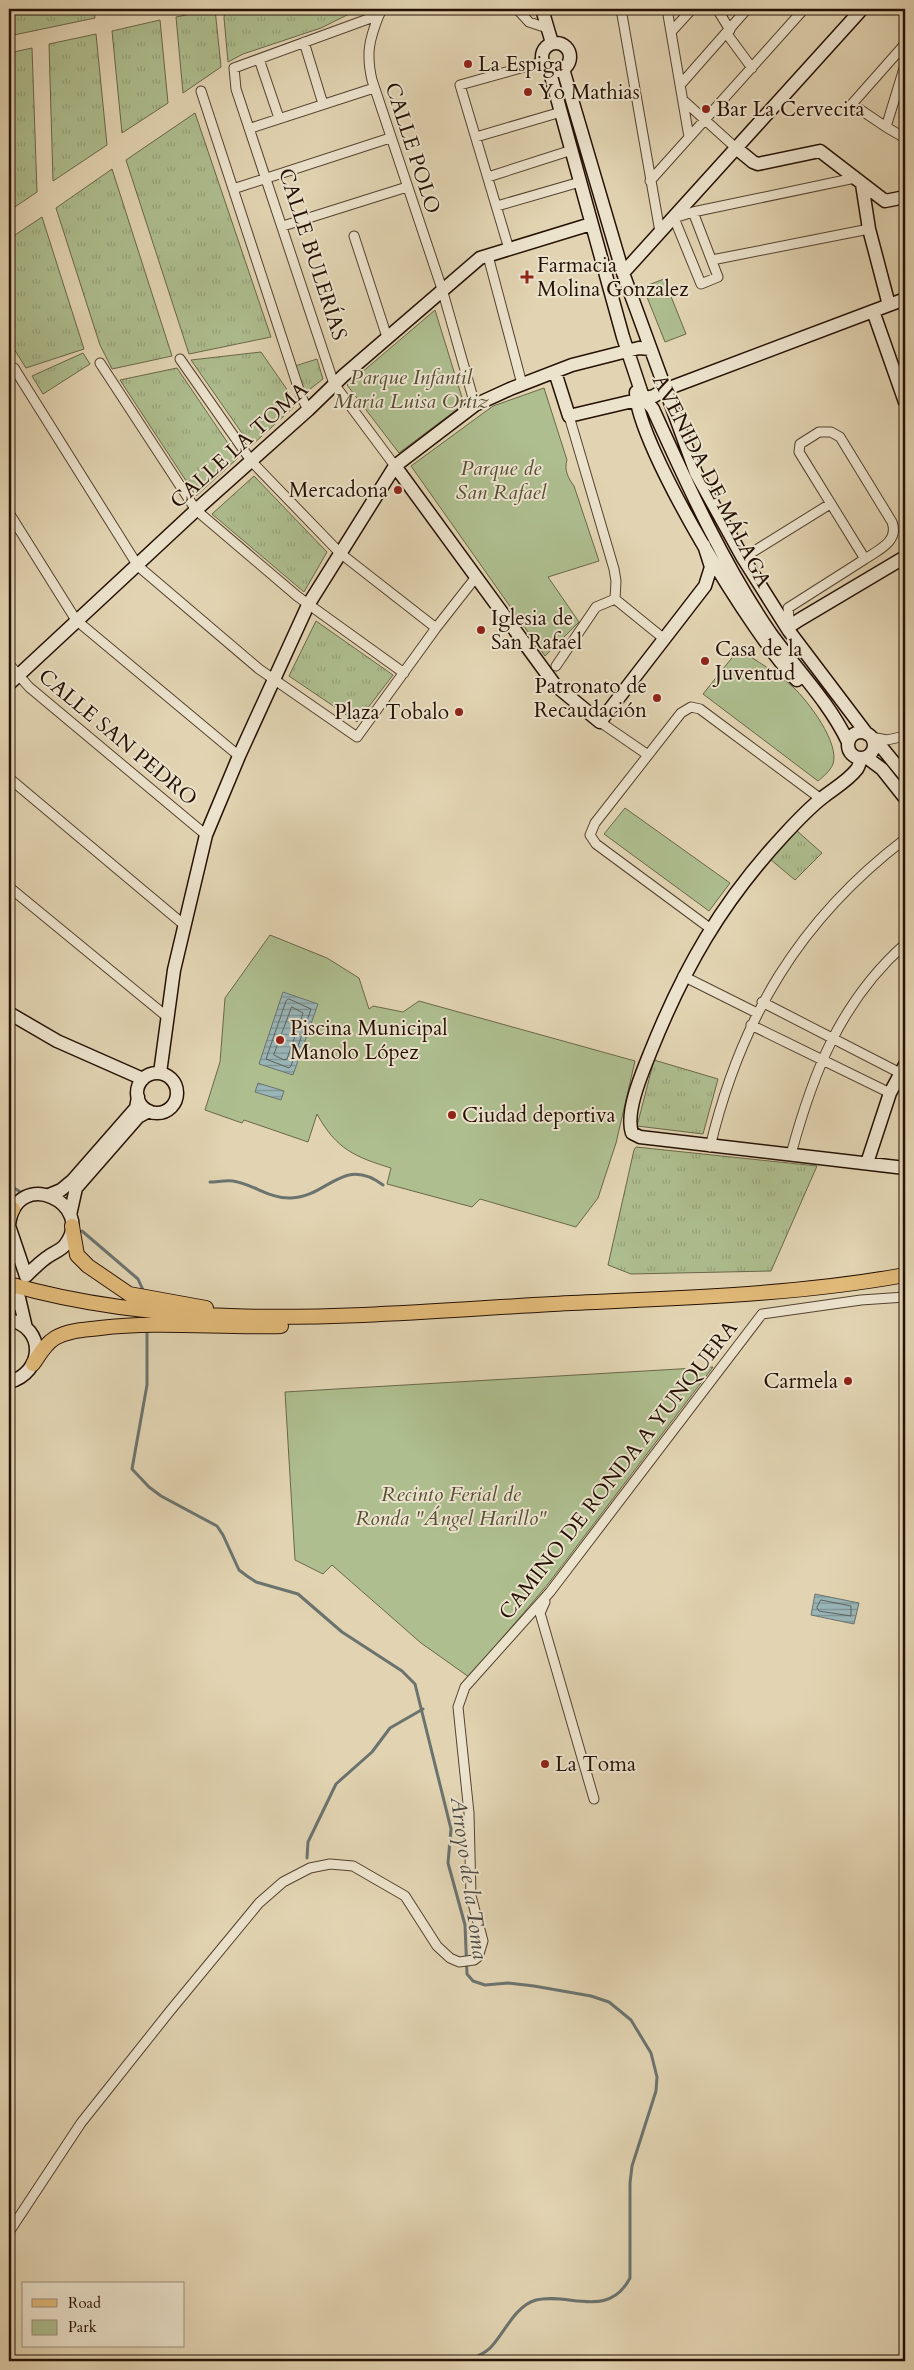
<svg xmlns="http://www.w3.org/2000/svg" width="914" height="2370" viewBox="0 0 914 2370" font-family="Cardo,serif">
<defs>
<pattern id="grass-tufts" width="24" height="20" patternUnits="userSpaceOnUse" patternTransform="scale(1.25)"><rect width="24" height="20" fill="#aebe8f"/><path d="M3 7l-1-3M5 7V3M7 7l1-3M15 17l-1-3M17 17v-4M19 17l1-3" fill="none" stroke="#96a27a"/></pattern>
<pattern id="water-rules" width="6" height="5" patternUnits="userSpaceOnUse" patternTransform="scale(1.25)"><rect width="6" height="5" fill="#99b5b7"/><path d="M0 2.5h6" fill="none" stroke="#7d9293"/></pattern>
</defs>
<rect width="100%" height="100%" fill="#e2d4b2"/>
<filter id="stains"><feTurbulence type="fractalNoise" baseFrequency=".004" numOctaves="4"/><feColorMatrix values="0 0 0 0 .2 0 0 0 0 .09 0 0 0 0 .02 0 0 0 .5 -.17"/></filter>
<radialGradient id="worn" r=".72"><stop offset=".6" stop-color="#630" stop-opacity="0"/><stop offset="1" stop-color="#630" stop-opacity=".3"/></radialGradient>
<path fill="url(#grass-tufts)" stroke="#6a6749" d="M9 9H94L95 18 9 36Z
M215 9 221 67 183 93 176 17Z
M225 9H359L321 28 243 54 228 62 224 18Z
M160 20 168 103 122 133 112 31Z
M96 34 107 145 53 181 49 44Z
M32 48 37 192 9 211V53Z
M195 113 271 337 189 354 126 160Z
M112 169 172 356 112 369 100 345 56 208Z
M42 217 84 349 26 368 9 341V239Z
M261 352 297 404 251 446 191 360Z
M83 353 90 364 43 394 32 376Z
M317 359 323 379 305 393 295 366Z
M177 368 238 458 196 496 120 380Z
M254 476 327 552 304 592 212 514Z
M316 621 393 675 357 722 289 676Z
M796 830 822 853 795 880 770 859Z
M654 1060 718 1079 703 1134 637 1126Z
M636 1147 817 1166 771 1271 631 1274 608 1265 634 1150Z"/>
<path fill="#aebe8f" stroke="#6a6749" d="M664 279 686 334 665 342 643 287Z
M435 310 464 404 399 453 347 385Z
M544 388 567 460C564 470 568 478 574 486L599 561 548 577 579 622 545 656 411 466 493 406Z
M739 649C756 661 778 673 793 687 808 701 840 743 833 764 830 771 824 776 818 781L703 694Z
M625 808 730 883 709 911 604 834Z
M270 935 327 958 359 978 369 1009 373 1006 403 1012 419 1001 635 1061 616 1143 598 1198 576 1227 480 1199 472 1207 387 1184 391 1168C355 1157 336 1149 317 1114L308 1142 244 1120 242 1123 205 1110 220 1062 225 998Z
M713 1367 548 1584 469 1677 421 1643 332 1565 323 1574 295 1560 285 1392Z"/>
<path fill="url(#water-rules)" stroke="#6b736f" d="M283 992 318 1004 293 1075 259 1064Z
M258 1083 284 1091 281 1100 255 1092Z
M815 1594 859 1603 854 1624 811 1615Z"/>
<g fill="none" stroke-linecap="round" stroke-linejoin="round">
<path stroke="#5f625d" stroke-width="1" d="M289 999 311 1009 291 1066 289 1068 266 1059 286 1001Z
M292 1007 303 1013 287 1059 284 1060 274 1055Z
M821 1600 851 1606V1616L819 1611 817 1608Z"/>
<path stroke="#6b736f" stroke-width="3" d="M210 1182C217 1182 225 1180 233 1181 253 1184 270 1199 291 1198 328 1197 343 1155 383 1185
M9 1185 19 1191
M82 1231 138 1279 143 1290
M147 1330V1385L132 1469 149 1487 161 1496 217 1526 223 1535 239 1570 247 1576 256 1582 298 1594 342 1632 402 1671 415 1684 451 1829 448 1863 465 1925 467 1974 473 1981 485 1985 508 1983 534 1986 591 1996 609 2002 631 2020 651 2053 657 2077 656 2091 632 2166 630 2183V2278C608 2320 569 2292 536 2300 515 2306 505 2332 491 2347 485 2354 476 2356 469 2361
M307 1858 308 1842 336 1784 372 1752 390 1728 423 1709"/>
<g stroke="#54412f" stroke-width="11">
<path id="street" d="M383 9 379 15 234 68 236 89 334 384 395 466
M517 9 529 22 547 28
M621 9 660 232
M667 9 689 137
M717 9 730 30
M379 15C369 40 366 54 372 80L442 289 475 405
M671 32 692 9
M727 34 752 68
M304 42 323 104
M905 44 852 104 886 127 905 65
M259 59 279 118
M681 84 747 9
M201 91 301 396 308 410
M683 100 736 148
M886 127 905 138
M251 128 374 88
M476 137 561 112
M488 177 572 150
M650 181 804 9
M233 189 390 138
M497 206 580 182
M693 212 718 277 701 284 674 218 693 212 855 178
M283 226 407 187
M354 236 387 337
M509 249 460 85 542 62
M488 256 522 384
M712 260 869 229
M180 359 252 462 340 553 436 628
M100 363 196 510 297 596 404 673
M14 368 138 566 259 669 357 737 436 628 476 577
M569 416 614 569 616 581 615 599 663 638
M819 432H831L840 437 892 522C899 541 880 549 865 559L799 452 800 444Z
M9 513 76 620 239 756
M743 558 830 504
M790 626 788 608 865 559
M9 664 29 687 206 835
M556 666 596 607 615 599
M600 722 648 755
M871 737 887 740 905 736
M9 778 183 924
M9 887 166 1016
M711 929 596 844 590 835 595 823 681 713 691 707 700 709 821 799
M683 976 757 1013
M762 1002 900 1073
M751 1025 890 1093
M895 1082 905 1087
M710 1147C741 1018 799 920 905 839
M791 1154C813 1073 840 1002 905 944
M545 1602 540 1613 594 1799
M9 2232 81 2123 170 2011 259 1903 283 1882 310 1868 330 1864 353 1866 405 1896 437 1946 450 1958 459 1962 474 1960 478 1957 483 1941 471 1896 469 1813 458 1707 465 1687 550 1592 762 1314 861 1300 905 1297"/>
</g>
<g stroke="#251003" stroke-width="15">
<path id="secondary" d="M542 9 552 43
M542 57a14 14 0 1 1 28 0a14 14 0 1 1-28 0Z
M549 69 623 337 643 397 653 409C688 486 723 564 771 634 797 670 829 702 848 742
M563 69 623 273 696 473 743 558 789 631 867 734
M736 148 753 162 758 164 820 151 885 201 905 197
M862 184 869 229 889 305
M623 273 862 9
M873 311 905 402
M555 372 569 416 654 396 664 390 905 299
M636 392C635 443 757 643 797 680
M395 466 555 685 600 722 705 586 711 567 704 545
M789 631 790 626 799 620 905 557
M9 684 196 510 308 410 343 376 480 258 591 224
M848 745a13 13 0 1 1 26 0a13 13 0 1 1-26 0Z
M874 742 883 749 905 776
M866 757 882 769 905 798
M861 758C860 762 859 766 857 769 848 781 833 789 822 798 808 809 796 822 784 835 721 903 684 968 650 1053 642 1073 625 1112 632 1133L640 1137 905 1168
M9 1013 57 1041 143 1079
M160 1073 174 970 206 835 239 756 308 605 395 466 475 405 510 389 572 365 639 348 650 349
M137 1093a20 20 0 1 1 40 0a20 20 0 1 1-40 0Z
M867 1163 890 1093 905 1065
M49 1195 61 1190 73 1180 136 1108 138 1097
M70 1215 76 1188 138 1117 149 1111
M9 1225C16 1165 97 1204 65 1245 61 1250 55 1252 49 1256 41 1261 33 1269 26 1276L9 1226
M9 1307 19 1298 26 1328
M9 1320C46 1327 44 1373 9 1382"/>
</g>
<g stroke="#251003" stroke-width="16">
<path id="primary" d="M9 1215 13 1209
M72 1226 77 1255 88 1266 129 1294 206 1308
M9 1284C186 1335 372 1314 553 1304 670 1298 790 1296 905 1275
M33 1364C40 1354 45 1344 55 1338 69 1330 85 1330 100 1328 160 1321 220 1328 281 1326"/>
</g>
<use href="#street" stroke="#ece3cd" stroke-width="9"/>
<use href="#secondary" stroke="#ece3cd" stroke-width="12"/>
<use href="#primary" stroke="#e1ba79" stroke-width="14"/>
</g>
<g fill="#8f2418" stroke="#ece3cd" stroke-width="2">
<circle cx="468" cy="64" r="5"/>
<circle cx="528" cy="92" r="5"/>
<circle cx="706" cy="109" r="5"/>
<path d="M524.5 269.5h5v5h5v5h-5v5h-5v-5h-5v-5h5z"/>
<circle cx="398" cy="490" r="5"/>
<circle cx="481" cy="630" r="5"/>
<circle cx="705" cy="661" r="5"/>
<circle cx="657" cy="698" r="5"/>
<circle cx="459" cy="712" r="5"/>
<circle cx="280" cy="1040" r="5"/>
<circle cx="452" cy="1115" r="5"/>
<circle cx="848" cy="1381" r="5"/>
<circle cx="545" cy="1764" r="5"/>
</g>
<g text-anchor="middle" stroke-width="4" stroke-linejoin="round" paint-order="stroke">
<g font-size="21" fill="#251003" stroke="#ece3cd" text-anchor="start">
<text x="478" y="71">La Espiga</text>
<text x="538" y="99">Yo Mathias</text>
<text x="716" y="116">Bar La Cervecita</text>
<text x="537" y="272">Farmacia<tspan x="537" dy="24">Molina Gonzalez</tspan></text>
<text x="388" y="497" text-anchor="end">Mercadona</text>
<text x="491" y="625">Iglesia de<tspan x="491" dy="24">San Rafael</tspan></text>
<text x="715" y="656">Casa de la<tspan x="715" dy="24">Juventud</tspan></text>
<text x="647" y="693" text-anchor="end">Patronato de<tspan x="647" dy="24">Recaudación</tspan></text>
<text x="449" y="719" text-anchor="end">Plaza Tobalo</text>
<text x="290" y="1035">Piscina Municipal<tspan x="290" dy="24">Manolo López</tspan></text>
<text x="462" y="1122">Ciudad deportiva</text>
<text x="838" y="1388" text-anchor="end">Carmela</text>
<text x="555" y="1771">La Toma</text>
</g>
<g font-size="21" fill="#251003" stroke="#ece3cd">
<text transform="translate(413 148) rotate(72)" y="7">CALLE POLO</text>
<text transform="translate(313 254) rotate(72)" y="7">CALLE BULERÍAS</text>
<text transform="translate(239 445) rotate(-42)" y="7">CALLE LA TOMA</text>
<text transform="translate(712 481) rotate(63)" y="7">AVENIDA DE MÁLAGA</text>
<text transform="translate(118 737) rotate(40)" y="7">CALLE SAN PEDRO</text>
<text transform="translate(618 1470) rotate(-52)" y="7">CAMINO DE RONDA A YUNQUERA</text>
</g>
<g font-size="21" font-style="italic" fill="#554d34" stroke="#ece3cd">
<text x="411" y="384">Parque Infantil<tspan x="411" dy="24">Maria Luisa Ortiz</tspan></text>
<text x="501" y="475">Parque de<tspan x="501" dy="24">San Rafael</tspan></text>
<text x="451" y="1501">Recinto Ferial de<tspan x="451" dy="24">Ronda "Ángel Harillo"</tspan></text>
</g>
<g font-size="22" font-style="italic" fill="#4e4a42" stroke="#ece3cd">
<text transform="translate(470 1878) rotate(82)" y="8">Arroyo de la Toma</text>
</g>
</g>
<rect width="914" height="2370" fill="none" stroke="#e2d4b2" stroke-width="30"/>
<rect x="10" y="10" width="894" height="2350" fill="none" stroke="#251003" stroke-width="2.5"/>
<rect x="15" y="15" width="884" height="2340" fill="none" stroke="#251003"/>
<rect x="22" y="2282" width="162" height="65" fill="#ece3cd" stroke="#9c8f7c"/>
<rect x="32" y="2299" width="25" height="8" fill="#e1ba79" stroke="#9c8f7c"/>
<text x="68" y="2308" font-size="15" fill="#251003">Road</text>
<rect x="32" y="2320" width="25" height="15" fill="#aebe8f" stroke="#9c8f7c"/>
<text x="68" y="2332" font-size="15" fill="#251003">Park</text>
<rect width="100%" height="100%" filter="url(#stains)"/>
<rect width="100%" height="100%" fill="url(#worn)"/>
</svg>
